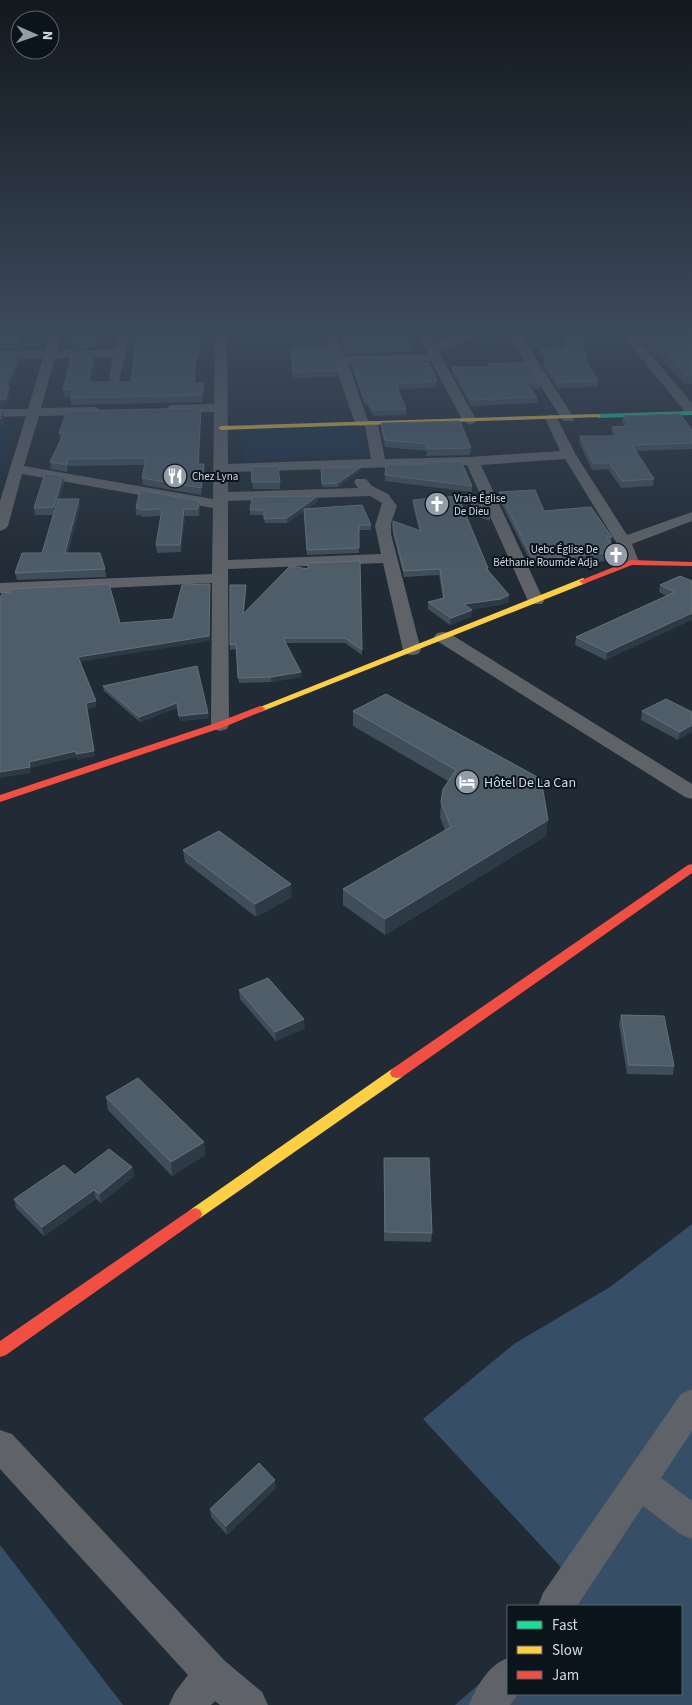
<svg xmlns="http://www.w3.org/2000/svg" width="692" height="1705" viewBox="0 0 692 1705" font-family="'Source Sans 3',sans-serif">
<rect width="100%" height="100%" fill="#212b35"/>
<path fill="#1a3045" d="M0 421 14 425 0 468Z
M356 422 368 455 244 461 237 428Z"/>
<path fill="#374f66" d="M692 1224V1705H455L508 1659V1694H681V1606H569L584 1592 423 1419 514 1344 610 1287Z
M0 1545 123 1705H0Z"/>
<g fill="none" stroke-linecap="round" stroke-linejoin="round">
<path fill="#5f6368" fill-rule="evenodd" d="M50 334H62L57 351 115 350 118 334H130L119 381H111L109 378 113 357 55 358 41 408 96 407 102 411 96 415 39 416 24 466 213 499 214 412 171 413 165 409 171 405 214 404 215 334H227L228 464 371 459 365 426H357L355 423 324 334H336L344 356 428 354 417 334H429L434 344 463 334H480L478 336 438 351 477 421 470 425 463 421 431 361 348 363 368 421H376L378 424 385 459 470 457 560 451 545 418 551 414 557 418 576 455 627 535 692 512V521L632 544 639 562 637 565H625L616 542 565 459 481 465 544 601 542 604H530L528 601 467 465 228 472V492L358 488 354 482 356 479H366L372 486 388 494 397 506 391 523V534L421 650 418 654 412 655 406 654 403 650 383 563 228 569 229 725 227 729 220 731 213 729 211 725 212 583 0 593V583L212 574 213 508 22 474 8 526 5 529 0 531V501L26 416 0 417V409H28L43 358 0 359V351H45ZM370 496 382 503 375 526 381 554 228 560V501Z
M508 334H520L574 418 573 421H563Z
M621 334H633L692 403V415L687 414Z
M443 632 449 633 692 784V799L685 797 437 641 434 637 437 633Z
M692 1389V1431L661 1478 692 1501V1539L680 1534 643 1506 577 1606H538L543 1593 681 1394Z
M0 1430 12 1434 225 1661 262 1692 268 1705H220L215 1701 211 1705H169L175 1692 188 1675 0 1469Z
M508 1658V1694H518L510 1705H469C477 1686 488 1665 508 1658Z"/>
<path fill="#16e098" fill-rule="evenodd" d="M692 411V415L598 418 595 416 598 414Z"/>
<path fill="#ffcf43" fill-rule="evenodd" d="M598 414 600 415V417L221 430 218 428 221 426Z
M583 578 587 581 586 583 263 711 260 712 255 709Z
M397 1068 402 1069 404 1073 402 1077 200 1218 195 1220 190 1218 188 1214 190 1210 392 1069Z"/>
<path fill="#f24e42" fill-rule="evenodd" d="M631 560 692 562V566L632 565 586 583 583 584 579 581Z
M260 706 263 707 265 709 263 711 224 727 0 802V795L216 723Z
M692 864V873L402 1077 397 1078 392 1077 390 1073 392 1069 688 865Z
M195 1208 200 1210 202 1214 200 1218 6 1355 0 1357V1341L190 1210Z"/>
</g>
<path fill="#404e5a" d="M0 334H24L19 349H0Z
M99 334 95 348 75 349 74 342Z
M202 334 199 357H196L195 383H204V390L202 402 71 405V397H64L63 390 94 352 95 359 90 382H131Z
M342 334H414H406L413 347V352L345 354Z
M562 334H579L588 365 598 381V387L557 388 543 367 544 361H545L540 355 541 349 565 348Z
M636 334H692V384H684L659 355 656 358Z
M291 348 337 371V377L293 378Z
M351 359 423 363 437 381 436 387 398 390 406 409V415L373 416 367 405 365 407 351 365Z
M487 364 541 383 540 389H531L537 397V403L471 406 452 373V367H487Z
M201 414 199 464H204L205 471 201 495 143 485 142 478 145 465 69 466 67 472 51 469 50 462 61 439H60L59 433Z
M623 416 692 430V449L636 451 654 479 653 486 621 488 608 469 592 470 579 442 580 436H613L612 433V427H625L622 422Z
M381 423 471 448 470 455 426 456 427 451 385 447 381 430Z
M386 464 472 486V492L385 481Z
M251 467 280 482V489H253Z
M321 468 361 470 338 487H322Z
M63 476 64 483 59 499 80 506 68 553 105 569 106 577 17 580 15 573 42 553 53 515H35L34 508Z
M499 492 544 511 612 537 611 543 617 552 616 560 533 567 499 499Z
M318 496V501L307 509 371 525V530H359V553L307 555 304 511 287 523H265L264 515H250V510Z
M472 496 490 517V521L471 514Z
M413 500 488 568V570L509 602 500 605 472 609V616L450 625 428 609V602L443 598 439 575 404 577 393 534V521L419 530 413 506Z
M199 501 200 508 199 516H185L181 552 157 553 156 545 161 516 141 517V515H136V508Z
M360 561 362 655 345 643H286L302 677 271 682 239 683 237 649 230 650V585L246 590 244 613 308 569Z
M692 581 606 660 575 645 576 637 667 596 659 592 660 585Z
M103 686 208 713 209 718 180 721 177 708 140 722 104 691Z
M386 694 546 836 385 935 343 905V889L445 830 440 817 441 802 448 781 353 726V711Z
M642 711 692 712 678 740 641 720Z
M183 850 292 897 256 917 185 862Z
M239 990 305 1028 276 1041 240 999Z
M621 1015 674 1066 673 1075 627 1074 619 1024Z
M106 1097 204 1142 205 1155 172 1176 108 1110Z
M384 1158 432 1233 431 1242 384 1241Z
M132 1167 134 1176 101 1203 96 1199 44 1236 16 1208 14 1199 75 1175Z
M276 1488 227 1535 211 1517 210 1509Z"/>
<path fill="#2d3945" d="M20 334H24L19 349 18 342Z
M96 334H99L95 348 94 342Z
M201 334H202L199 357V350Z
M660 346 659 355 656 358 657 349Z
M94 352 95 359 89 389 88 382Z
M20 353 21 360 10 389V394L7 407 0 409V400Z
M204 383V390L202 402V395Z
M201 408V414L199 471 198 464Z
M2 411 4 419 0 430V419Z
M68 459 69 466 67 472V465Z
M204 464 205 471 201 495V488Z
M361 467V470L338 487V483Z
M63 476 64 483 55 515 54 507Z
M318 496V501L287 523V518Z
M79 499 80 506 66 560 65 553Z
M199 501 200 508 199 516 198 509Z
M184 509 185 516 181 552 180 545Z
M210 584V641L79 662 78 657 209 636Z
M246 585V590L243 619V614Z
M509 595V602L500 605 464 611V604Z
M472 610V616L450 625 451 618Z
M692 613V620L606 660 607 652Z
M301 672 302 677 271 682V677Z
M96 701V707L87 709 86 703Z
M177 703V708L140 722 139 717Z
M208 713 209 718 180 721 179 716Z
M692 725V732L678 740 680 732Z
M76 751 77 757 30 768 31 773 0 778V772L29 762Z
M94 751 95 756 77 760 76 754Z
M548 820 546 836 385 935V919Z
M291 884 292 897 256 917 255 904Z
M304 1019 305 1028 276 1041 275 1032Z
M204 1142 205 1155 172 1176 171 1162Z
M132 1167 134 1176 101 1203 99 1194Z
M94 1190 96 1199 44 1236 42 1227Z
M275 1480 276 1488 227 1535 226 1526Z"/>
<path fill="#4f5d69" stroke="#63717c" d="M0 334H20L18 342H0Z
M76 334H96L94 342H74Z
M137 334H201L199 350H196L194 383H204L202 395 70 398 74 389 63 390 72 353 94 352 88 382H131Z
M343 334H406L413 347 345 349Z
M564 334H579L588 365 598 381 558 382 544 361 549 360 541 349 567 348Z
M644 334H692V375H685L660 346 657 349Z
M328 346 337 371 293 372 291 348Z
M0 353H20L6 386H9L6 399 0 400Z
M419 358 423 363H429L437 381 396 384 406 409 373 410 367 399 365 401 351 359Z
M527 362 541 383H526L537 397 471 400 452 367H489L487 364Z
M201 408 198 464H204L201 488 142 478 146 458 68 459 67 465 50 462 64 433H59L67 411Z
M0 410 2 411 0 419Z
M680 414 692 430V443L632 445 654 479 622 481 609 463H593L580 436H618L612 427 629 426 623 416Z
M460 421 471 448 427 449V444L385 440 381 423Z
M461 461 472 486 385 475 386 464H426V462Z
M278 466 280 482H252L251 467Z
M361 467 338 483 322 484 321 468Z
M45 473 63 476 54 507 34 508Z
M140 490 199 501 198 509H184L180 545H156L162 509 140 510V508H136Z
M535 490 544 511 591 507 612 537H607L617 552 533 560 499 492Z
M318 496 287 518 264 519V510H250L252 497Z
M458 496 488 568H486L509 595 501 599 464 604 472 610 451 618 428 602 444 598 440 569 404 571 393 528V521L421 531 413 500Z
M472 496H481L490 517 471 510Z
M58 499H79L65 553H100L105 569 15 573 22 553H42Z
M362 505 371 525H359V548L307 550 304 509Z
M360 561 362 650 345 638H283L301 672 271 677 238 678 236 644 230 645V585H246L243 614 290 566 308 569V563Z
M680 576 692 581V613L607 652 576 637 675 592 660 585Z
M109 584 120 623 173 619 182 585 210 584 209 636 78 657 96 701 86 703 94 751 76 754V751L29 762 30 767 0 772V598L3 592 10 593 11 589Z
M197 666 208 713 179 716 177 703 139 717 103 686Z
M386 694 541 779 548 820 385 919 343 889 451 827 441 802 443 789 456 770 353 711Z
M666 699 692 712V725L680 732 642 711Z
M219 831 291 884 255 904 183 850Z
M268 978 304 1019 275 1032 239 990Z
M621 1015 664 1016 674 1066 629 1065Z
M138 1078 204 1142 171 1162 106 1097Z
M109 1149 132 1167 99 1194 94 1190 42 1227 14 1199 64 1165 75 1175Z
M384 1158H429L432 1233 385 1232Z
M259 1463 275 1480 226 1526 210 1509Z"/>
<linearGradient id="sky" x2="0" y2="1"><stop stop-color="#12181d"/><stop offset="0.58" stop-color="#3d4a5c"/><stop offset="1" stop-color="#3d4a5c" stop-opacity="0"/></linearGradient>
<rect width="692" height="573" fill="url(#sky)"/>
<defs>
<g id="restaurant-disc" transform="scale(1.25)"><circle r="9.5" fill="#929da8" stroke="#0b131b"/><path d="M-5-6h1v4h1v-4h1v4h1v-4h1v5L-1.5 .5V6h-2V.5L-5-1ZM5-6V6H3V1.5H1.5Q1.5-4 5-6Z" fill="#fff"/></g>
<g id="church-disc" transform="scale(1.25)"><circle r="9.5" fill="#929da8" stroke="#0b131b"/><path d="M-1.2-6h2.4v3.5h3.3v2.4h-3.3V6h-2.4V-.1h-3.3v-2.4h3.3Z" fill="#fff"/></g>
<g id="hotel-disc" transform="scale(1.25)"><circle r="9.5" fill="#929da8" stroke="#0b131b"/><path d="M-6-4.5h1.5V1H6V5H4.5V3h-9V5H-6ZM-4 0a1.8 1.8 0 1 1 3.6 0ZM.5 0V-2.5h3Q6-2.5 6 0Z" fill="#fff"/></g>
</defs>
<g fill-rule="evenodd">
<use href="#restaurant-disc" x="175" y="476"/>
<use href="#church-disc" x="437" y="504"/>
<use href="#church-disc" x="616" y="555"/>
<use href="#hotel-disc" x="467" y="782"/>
</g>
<g text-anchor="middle" stroke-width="4" stroke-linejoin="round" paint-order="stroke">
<g font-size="11" fill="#cfdbe6" stroke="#0b131b" text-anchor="start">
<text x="192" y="480">Chez Lyna</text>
<text x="454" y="502">Vraie Église<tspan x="454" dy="13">De Dieu</tspan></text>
<text x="598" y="553" text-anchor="end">Uebc Église De<tspan x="598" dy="13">Béthanie Roumde Adja</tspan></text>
</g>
<g font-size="14" fill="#cfdbe6" stroke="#0b131b" text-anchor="start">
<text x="484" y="787">Hôtel De La Can</text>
</g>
</g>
<rect x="507" y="1605" width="175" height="90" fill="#0b131b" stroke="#59636c"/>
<rect x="517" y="1621" width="25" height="8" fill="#16e098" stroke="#59636c"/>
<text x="552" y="1630" font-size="15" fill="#cfdbe6">Fast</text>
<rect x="517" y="1646" width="25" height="8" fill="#ffcf43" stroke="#59636c"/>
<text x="552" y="1655" font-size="15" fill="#cfdbe6">Slow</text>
<rect x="517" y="1671" width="25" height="8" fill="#f24e42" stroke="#59636c"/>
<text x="552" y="1680" font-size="15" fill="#cfdbe6">Jam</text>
<g transform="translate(35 35) rotate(92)"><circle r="24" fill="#0b131b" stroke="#59636c"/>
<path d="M0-4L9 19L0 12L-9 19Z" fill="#929da8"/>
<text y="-8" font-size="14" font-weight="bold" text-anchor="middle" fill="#cfdbe6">N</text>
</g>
</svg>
